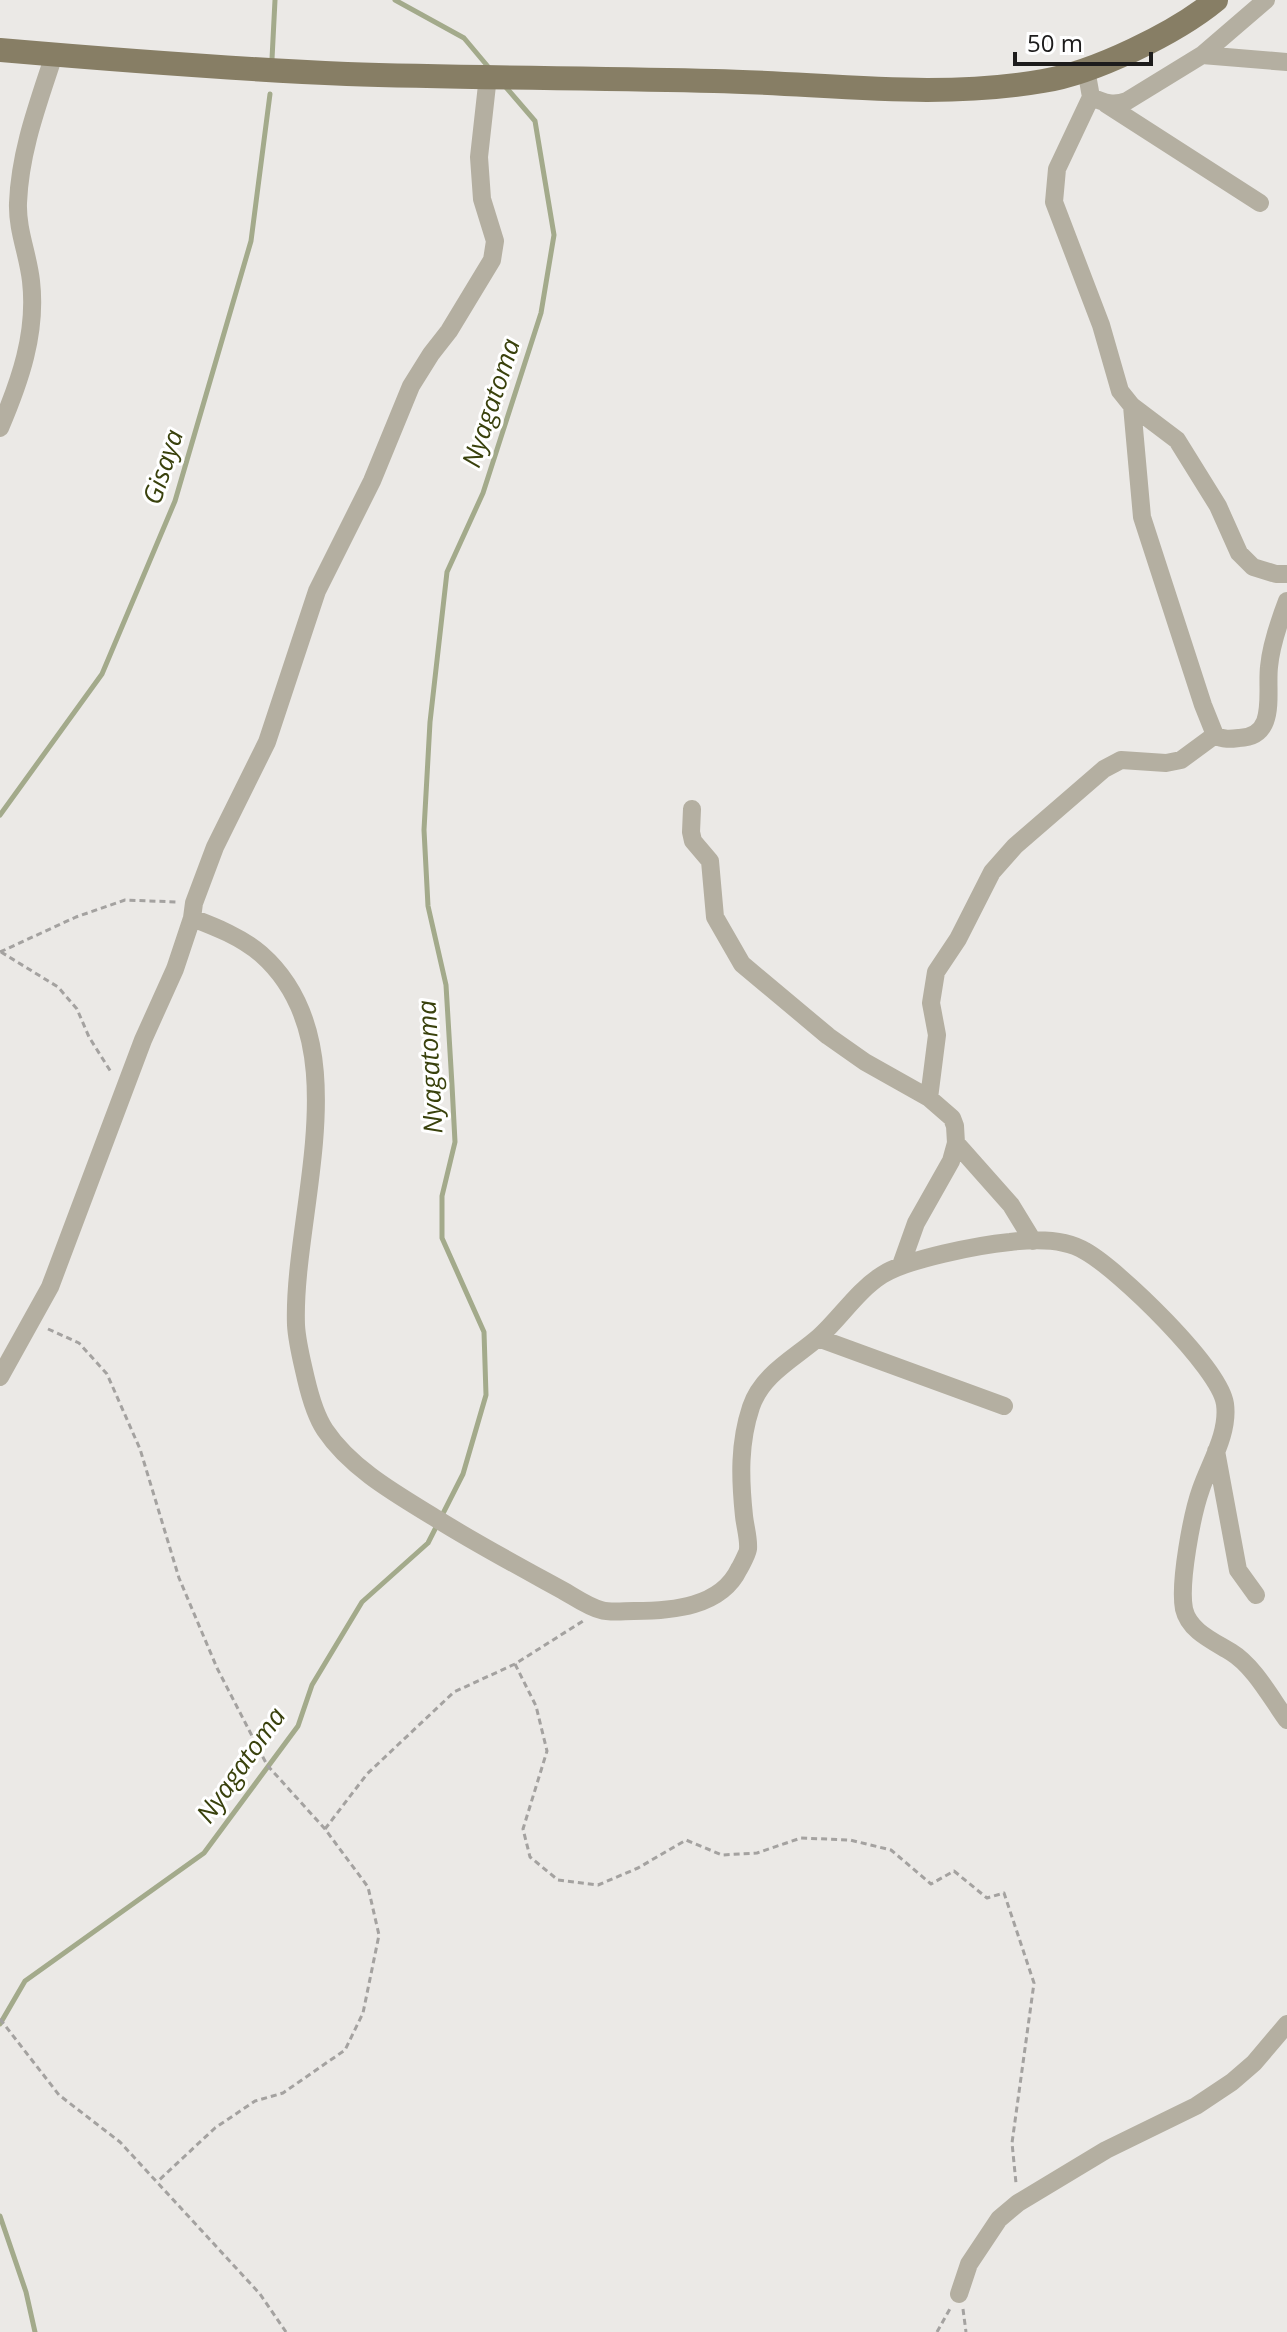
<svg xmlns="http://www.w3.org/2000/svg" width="1287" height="2332" viewBox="0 0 1287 2332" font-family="'Open Sans',sans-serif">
<rect width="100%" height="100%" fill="#ebe9e6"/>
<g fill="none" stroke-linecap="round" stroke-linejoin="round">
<path stroke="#a3aa8b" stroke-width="5" d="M395 0 464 38 490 69
M272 59 275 0
M0 815 102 674 175 501 251 241 270 94
M0 2024 25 1981 204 1853 298 1726 312 1685 362 1602 428 1543 463 1474 486 1395 484 1332 442 1238V1196L455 1142 452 1085 446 985 428 906 424 830 430 722 447 572 483 493 541 313 554 235 535 121 504 85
M0 2216 26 2292 35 2332"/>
<path stroke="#a4a2a0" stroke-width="3" stroke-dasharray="6 4" stroke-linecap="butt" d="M0 952 76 917 125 900 177 902
M1 952 58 987 77 1009 89 1037 111 1072
M48 1329 79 1343 107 1374 140 1449 179 1578 217 1668 267 1765 325 1829 368 1887 379 1935 363 2013 345 2050 283 2093 255 2101 215 2128 157 2182
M515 1664 536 1706 547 1751 523 1829 530 1857 558 1880 598 1885 638 1868 686 1840 722 1855 757 1853 801 1838 850 1840 891 1850 931 1884 954 1871 987 1898 1004 1893 1034 1983 1012 2143 1016 2183
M325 1829 367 1774 454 1692 515 1664 583 1621
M0 2019 59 2095 120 2142 260 2294 286 2332
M963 2309 966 2332
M937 2332 951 2307"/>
<path stroke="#b4afa1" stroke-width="18" d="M1202 55 1287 62
M1086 69 1091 97C1105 103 1113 106 1127 101L1202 55 1266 0
M1091 97 1057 169 1054 202 1101 325 1120 391 1132 406 1177 440 1218 506 1239 553 1253 567 1276 574H1287
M1106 104 1260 203
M1132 406 1142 517 1203 705 1215 735C1223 740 1231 739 1239 738 1278 737 1266 693 1269 667 1271 645 1279 622 1287 601
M0 428C20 381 37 333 31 281 28 254 17 230 18 203 20 151 38 104 54 55
M692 809 691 832 693 841 710 861 715 917 742 964 828 1036 865 1062 929 1098 952 1118 955 1126 956 1143 951 1161 916 1223 901 1265
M192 918C216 927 241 937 261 954 362 1043 292 1212 296 1325 297 1343 302 1361 306 1379 310 1396 315 1415 325 1430 351 1469 398 1495 437 1519 477 1544 520 1567 562 1590 573 1596 588 1607 601 1610 610 1613 624 1611 634 1611 672 1611 721 1607 739 1569 741 1566 748 1552 748 1549 749 1539 745 1526 744 1516 740 1478 739 1443 751 1407 762 1374 795 1358 819 1337 841 1317 857 1291 882 1275 907 1259 979 1245 1010 1242 1034 1239 1064 1238 1085 1251 1118 1269 1220 1368 1225 1404 1229 1433 1210 1463 1201 1489 1192 1514 1179 1583 1184 1609 1189 1631 1213 1641 1231 1652 1254 1666 1271 1698 1287 1720
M929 1098 937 1035 931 1003 936 972 958 939 992 872 1015 846 1104 769 1121 760 1166 763 1181 760 1215 735
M956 1143 1011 1205 1033 1241
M818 1338 1004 1406
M0 1377 50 1287 143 1040 175 969 192 918 194 903 215 847 267 742 317 591 372 481 411 386 431 354 449 331 492 260 495 241 482 199 479 157 488 76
M1216 1451 1238 1570 1256 1595
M959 2294 969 2264 999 2219 1018 2203 1106 2150 1196 2106 1232 2082 1254 2063 1287 2024"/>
<path stroke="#877e65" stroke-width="24" d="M0 50C116 60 231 69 347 74 469 78 592 78 714 81 823 83 934 100 1043 81 1094 73 1176 33 1216 0"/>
</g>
<g text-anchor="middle" stroke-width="6" stroke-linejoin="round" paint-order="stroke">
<g font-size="26" font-style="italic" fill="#39410c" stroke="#fff">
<text transform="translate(491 403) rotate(-72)" y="9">Nyagatoma</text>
<text transform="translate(163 467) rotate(-72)" y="9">Gisaya</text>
<text transform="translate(430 1067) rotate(-93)" y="9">Nyagatoma</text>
<text transform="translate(241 1765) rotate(-55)" y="9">Nyagatoma</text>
</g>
</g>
<path d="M1015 52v12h136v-12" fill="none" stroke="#1d1c1c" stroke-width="4"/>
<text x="1027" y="52" font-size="24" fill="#1d1c1c" stroke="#ffffff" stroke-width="6" paint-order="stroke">50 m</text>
</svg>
